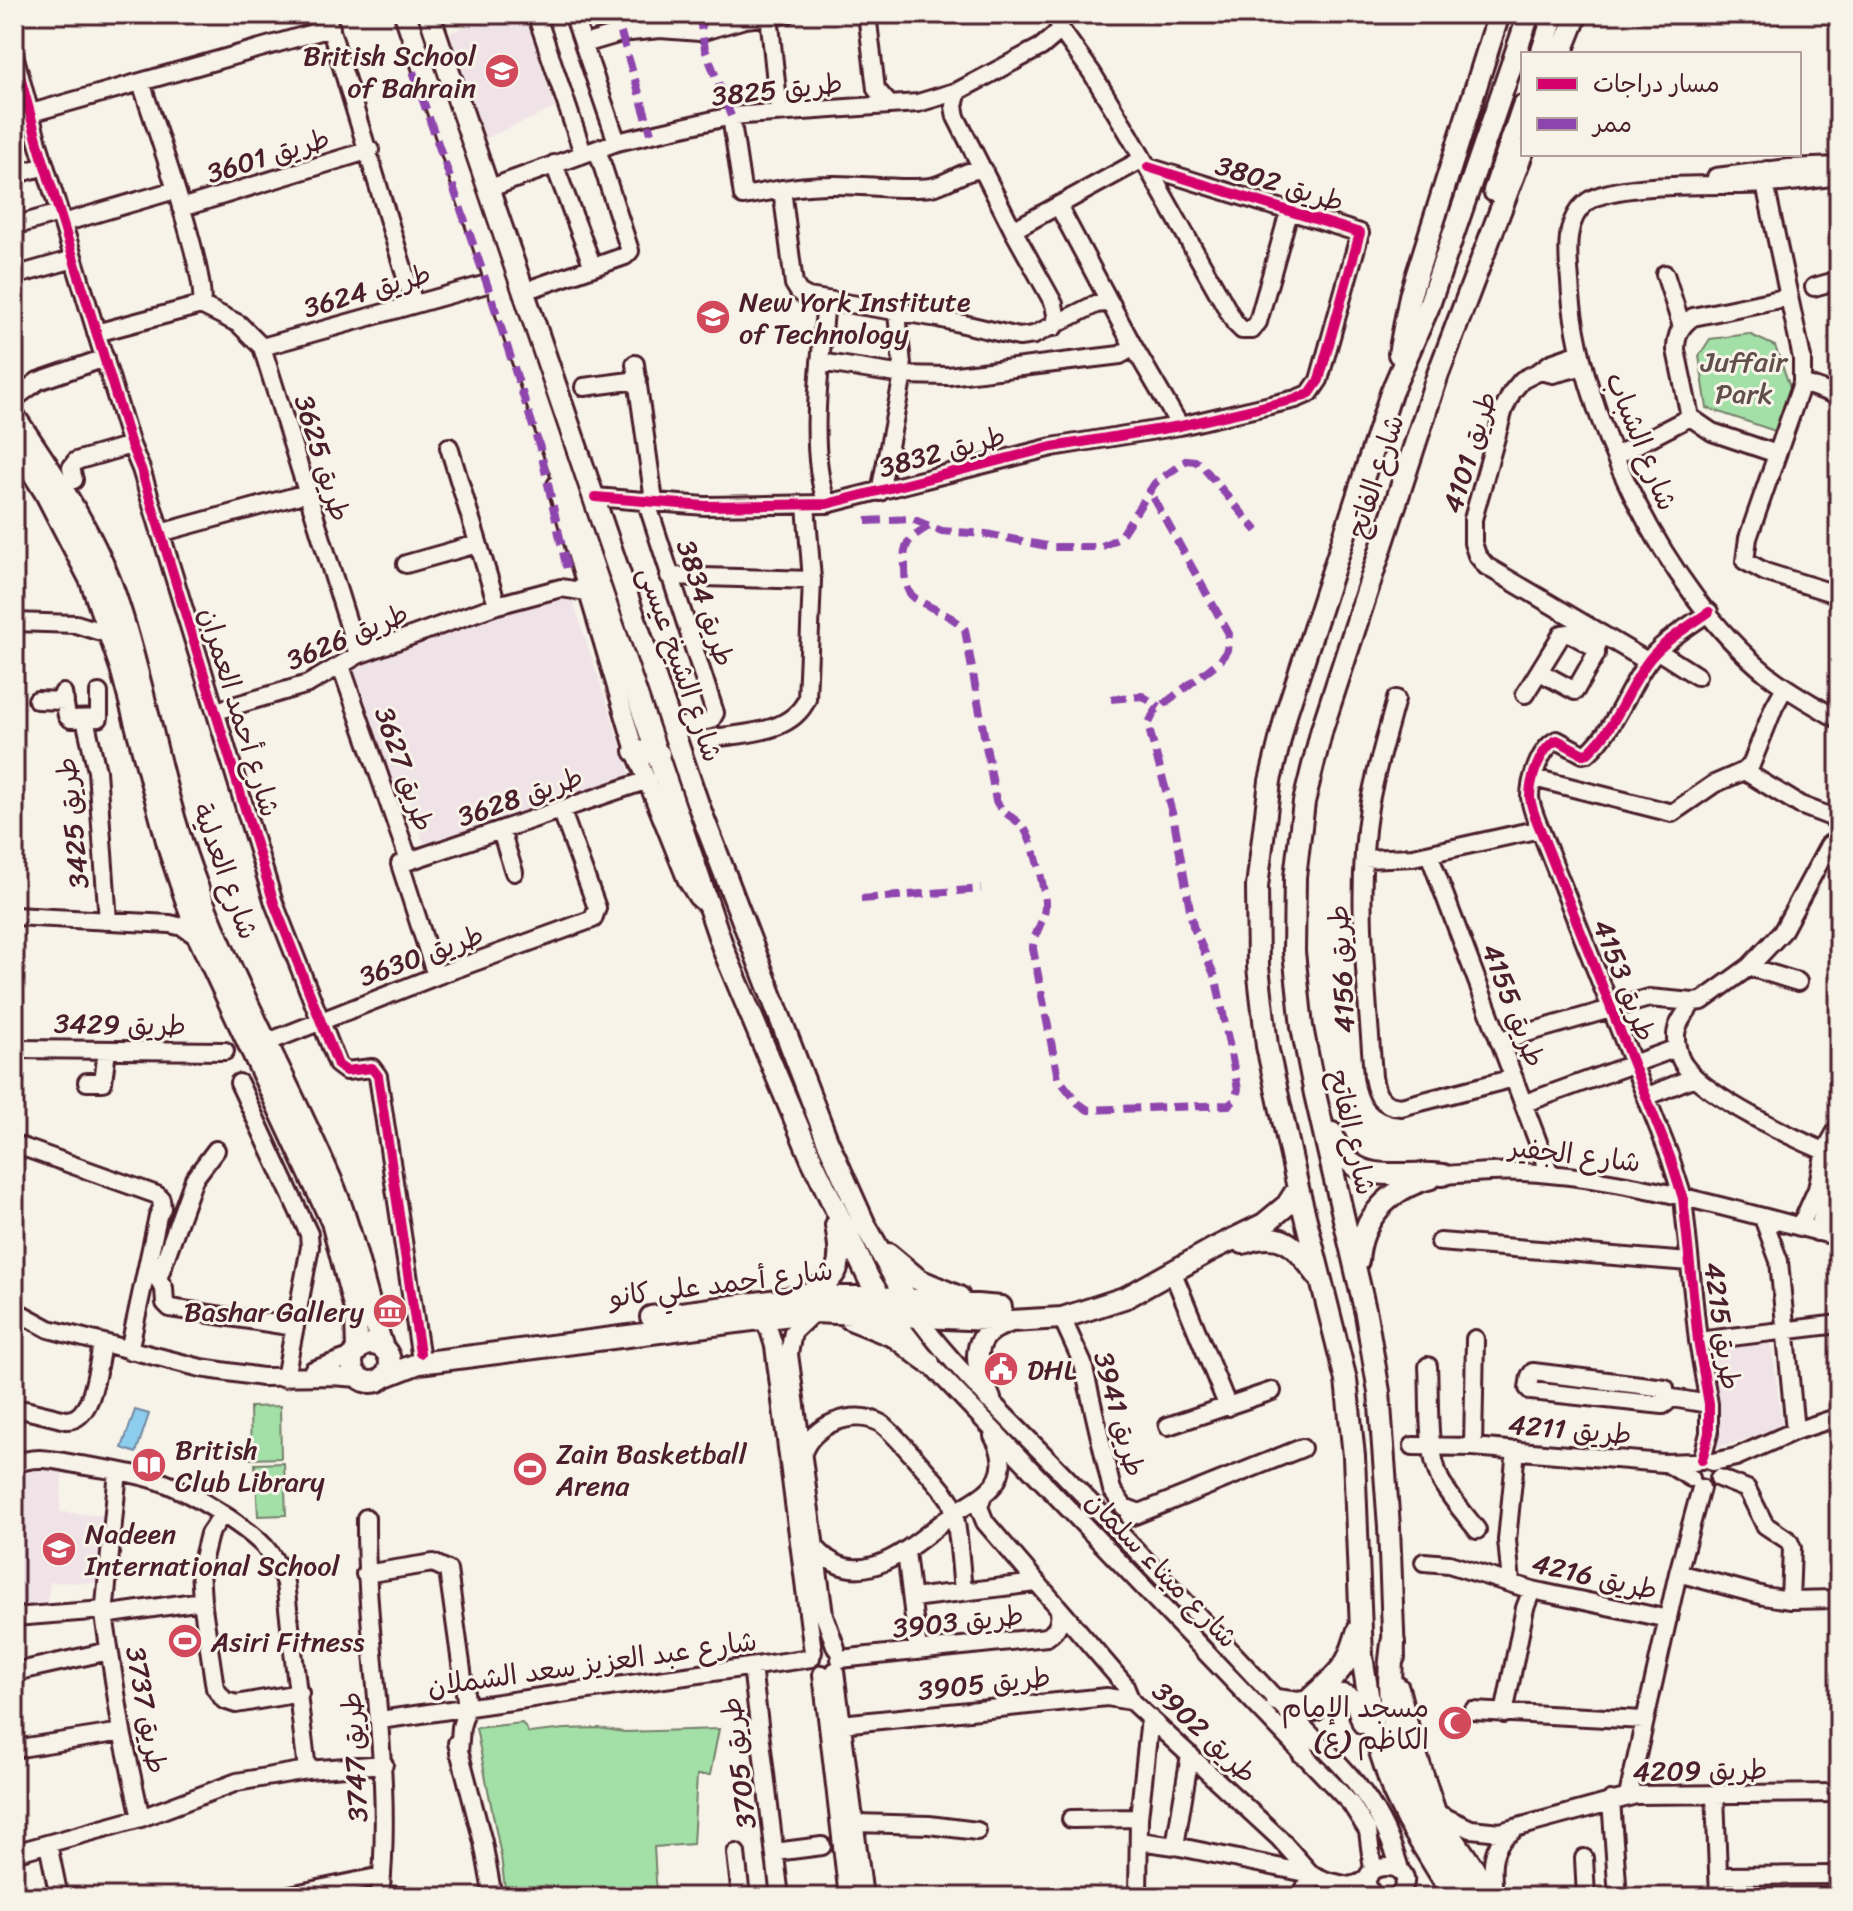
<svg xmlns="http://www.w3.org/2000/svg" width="1853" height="1911" viewBox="0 0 1853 1911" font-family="Sriracha,'Playpen Sans Arabic',sans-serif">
<rect width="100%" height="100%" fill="#f7f3e8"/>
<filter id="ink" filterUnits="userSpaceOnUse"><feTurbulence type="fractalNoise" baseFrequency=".0125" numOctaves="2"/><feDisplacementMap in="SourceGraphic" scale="16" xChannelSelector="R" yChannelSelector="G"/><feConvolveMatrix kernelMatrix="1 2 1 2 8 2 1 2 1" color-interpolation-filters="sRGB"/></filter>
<g filter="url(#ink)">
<path fill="#f0e3e8" d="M493 14H524L555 108 484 139 450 33Z
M562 594 573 601 632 779 424 843 404 785 389 789 349 676 353 667Z
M1771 1342 1783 1429 1714 1448 1709 1349Z
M20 1470 62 1471 60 1512 106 1516 100 1583 50 1582 47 1603 14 1606V1474Z"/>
<path fill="#a2e0a8" stroke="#76806a" stroke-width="2" d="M1749 334 1775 346 1790 387 1775 431 1707 408 1699 356 1710 339Z
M280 1406 281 1458 251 1459 250 1407Z
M284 1463 286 1515 258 1516 255 1464Z
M522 1723 529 1733 565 1729 599 1728 624 1732 719 1729 710 1775H697L693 1844 654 1847 657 1897H506L501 1856 476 1728Z"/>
<path fill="#8dcdee" stroke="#7287a0" stroke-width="2" d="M135 1410 149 1414 136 1453 122 1448Z"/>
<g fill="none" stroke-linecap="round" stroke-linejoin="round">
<g stroke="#4a1f2b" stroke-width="22">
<path id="minor" d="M326 14 414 304
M536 14 583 153
M573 14 617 142
M867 14 876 89 889 104
M1055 14 1061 30 1092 73 1130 136 1235 323 1242 330H1252L1258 322 1289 212
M769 15 779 111
M584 44 621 33 660 29 700 32 745 19 787 14
M14 54 38 143 131 445 141 469 274 903 338 1065 346 1071 372 1068 378 1076 420 1353
M141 82C152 117 210 281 201 305
M958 91 954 106 956 117 1013 230 1054 304 1056 315 1054 327
M731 116 743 196C772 191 801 185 830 185 863 184 898 191 931 187 949 184 965 168 984 170
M14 121 31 113 331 28
M554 164 593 267
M1767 170 1765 184 1802 358V383L1748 538 1745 561 1765 572 1839 595
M14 175 45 166
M1839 176C1815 179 1791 183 1767 184 1726 187 1617 180 1587 202 1563 220 1568 255 1570 281 1576 410 1666 593 1767 674 1789 692 1815 705 1839 720
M1716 177 1789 168 1839 166
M490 188 617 142 731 116 918 103 958 91 1041 47 1061 30
M782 189 794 284 799 292 808 297 938 318 1019 337 1034 335 1096 304 1104 303 1112 305
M1059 207 1132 344 1180 426
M181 208 370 150
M63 223 175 190
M14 226 59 213
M1013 230 1143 159
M1665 274 1682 327
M14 276 74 259
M536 287 625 256 630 251 597 149
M1814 287 1839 280
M826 301C821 359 807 449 827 504
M201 305 239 324 262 347 358 655
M96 333 201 305
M262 347 487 284
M1580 353 1551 363 1540 371 1522 380 1512 392 1504 409 1473 519V543L1477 555 1486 566 1647 661
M820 362 903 375 948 376 1120 355 1127 351 1132 344
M635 364 654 501
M1540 371 1553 374 1584 366
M1802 383 1839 396
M584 387 638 380
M14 399 38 381 105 358
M449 447 497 605
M1777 454 1712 432 1690 417 1676 350C1676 335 1680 326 1693 317L1789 297
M1615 456 1690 417
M74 480 71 468 76 461 131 445
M556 485 635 751 687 881 697 897 706 905
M880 492 903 375 897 313
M595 497 705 506 827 504 1052 447 1180 426 1296 399 1310 393 1319 380 1360 233 1148 167
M646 500 715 713 711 720 673 728
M160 533 307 493
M406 564 477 544
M669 576 812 580
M14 622 76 624 111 635
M1658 651 1697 676
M341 666 409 861 400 864 436 976
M1540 672 1575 691 1596 654V648L1600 639
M63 693 67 716 71 719 99 718V693
M1525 694 1562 634 1569 633 1596 648
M1396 699C1387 733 1375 772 1369 807 1355 896 1367 988 1373 1077 1376 1095 1381 1106 1401 1107L1514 1078
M37 700 65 701
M216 711 308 684 358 655 497 605 561 588 587 592
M85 719 97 771 108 921
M707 739C741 733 791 735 807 699L812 580 806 505
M1744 771 1800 805 1839 820
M1534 778 1672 813 1714 784 1744 771 1751 765 1774 707 1785 687
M501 831 514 872
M1429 854 1550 1174
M1364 859 1413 857 1540 829
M409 861 648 780
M14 916 170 924 183 927 199 938
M1749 967 1798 982
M1693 1002C1688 1010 1679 1020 1677 1029 1674 1039 1678 1057 1684 1065 1706 1098 1801 1142 1839 1157
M1499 1041 1649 998 1693 1002 1702 1001 1749 967 1782 932 1829 845 1832 843 1839 845
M268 1042 436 976 593 919 597 908 561 809
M14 1049 225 1051
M87 1082H103L107 1050
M239 1083 309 1234 310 1247 285 1378
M1646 1097 1694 1077
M1525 1103 1677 1048
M14 1144 157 1195 161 1199 162 1208 158 1216 129 1351
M216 1150 194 1179 158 1279 164 1288 165 1303 170 1308 295 1327
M1443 1175C1469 1174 1496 1170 1522 1172 1628 1177 1737 1211 1839 1237
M1763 1218 1779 1261 1795 1431
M1800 1227 1817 1189 1825 1151 1839 1126
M1817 1232 1839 1166
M1440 1242 1689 1262
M1173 1273 1228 1407
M14 1310 49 1329 201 1368 262 1377 331 1376 359 1378
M814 1312 793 1332 789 1354 824 1615 836 1648
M891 1314 929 1363 1351 1804 1368 1831 1373 1870
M761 1317 769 1330 774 1346 813 1652
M917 1317C958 1372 1010 1420 1058 1469 1130 1543 1201 1618 1271 1694 1328 1756 1378 1787 1401 1873
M1062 1318 1083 1364 1112 1490 1124 1507 1140 1513
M1698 1341 1839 1324
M1428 1366C1430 1402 1426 1446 1440 1479 1449 1497 1465 1514 1477 1530
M313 1370 353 1356
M1533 1372 1665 1388 1666 1403 1663 1405 1531 1391 1528 1388 1530 1376Z
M1666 1397 1709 1404
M25 1410 66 1420C94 1421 97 1366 102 1345
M1168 1426 1272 1391
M1413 1446 1473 1447 1663 1463 1695 1462
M1473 1447 1475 1339
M803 1453C812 1425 853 1408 880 1423 890 1428 943 1489 950 1500 958 1515 961 1572 963 1592
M1702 1460 1709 1433V1404L1698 1341 1683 1198 1670 1157 1540 829C1536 819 1531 808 1530 797 1530 780 1540 748 1557 740L1583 754 1588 753C1615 729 1626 693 1646 664 1660 643 1688 627 1709 612
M1713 1462 1736 1457 1795 1431 1839 1417
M1668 1464 1691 1478
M14 1465C35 1454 58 1461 80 1465 107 1469 134 1473 159 1481 188 1491 243 1524 264 1546 274 1557 280 1569 285 1583L307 1770
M118 1471 104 1615 122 1732 141 1818
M1719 1478 1747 1489 1765 1525 1789 1541 1792 1548 1790 1600
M983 1495 979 1507 985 1522 1124 1684 1131 1701 1279 1838 1311 1874 1327 1881 1349 1886 1360 1883 1369 1876
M222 1515 209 1534 200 1570 202 1601 215 1688 224 1700 236 1704 300 1693
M1130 1517 1302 1448
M366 1518C365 1645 394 1770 380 1897
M815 1547C861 1600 916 1541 955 1513 969 1503 990 1494 998 1478 1005 1464 1000 1448 993 1436
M906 1552 918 1651
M1424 1562 1449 1564 1532 1590 1668 1619
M1678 1573 1764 1596 1790 1600 1839 1599
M365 1574 433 1563 448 1570 467 1707 461 1727 459 1753
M1511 1583 1507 1540 1516 1450
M912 1598 1036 1583
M104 1615 202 1601
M14 1617 104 1610
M840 1659 1047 1637C1058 1630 1062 1620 1058 1607
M752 1667 780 1897
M835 1671 864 1897
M822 1674 848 1897
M14 1676 24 1670 109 1651
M1473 1711 1644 1720
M1504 1714 1525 1608 1532 1590
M380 1720 811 1658
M841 1724 1107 1697 1131 1701
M457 1743 483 1842 493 1897
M14 1749 122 1732
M1628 1796 1678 1573 1701 1488
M1715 1796 1719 1897
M1611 1800 1618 1897
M1436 1813 1471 1829 1500 1832 1636 1795 1839 1793
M1071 1819 1139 1818
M855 1823 929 1825 977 1831
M1139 1841 1175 1846 1311 1874
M48 1844 59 1897
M1175 1846 1190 1755
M775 1852 822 1846
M14 1853 141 1818 237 1782 307 1770 384 1764
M736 1853 741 1897
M1584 1858 1586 1897
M1719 1876 1839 1875
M380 1895 418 1897
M280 1897 382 1876
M1138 1897 1139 1818 1150 1718
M1302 1897 1305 1888 1316 1877
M1375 1897C1340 1858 1432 1856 1397 1897
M1494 1897C1492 1872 1488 1845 1513 1831"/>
</g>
<g stroke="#4a1f2b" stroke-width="26">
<path id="major" d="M405 14 724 951 812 1160 869 1279 891 1314
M429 14 698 804 827 1140 865 1225 917 1317
M1541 54 1554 14
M1561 54 1577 14
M1494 191 1523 106
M1399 354 1410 296 1499 14
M14 416C55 476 97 537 119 607 147 693 160 785 191 870 229 977 286 1076 331 1180 354 1234 364 1292 383 1348
M14 443 45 492 91 581 121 668 170 852 199 938 332 1222 356 1313 357 1351
M635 751 659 754
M1332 1133C1351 1190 1396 1169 1443 1175
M1243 1243C1284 1229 1294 1245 1318 1276
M888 1254 919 1280 959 1297
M1358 1261C1361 1218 1390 1188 1431 1178
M805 1295C842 1277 843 1265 836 1225
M651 1317 800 1297H879L1001 1307
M850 1319 895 1337 929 1363
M352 1363a19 19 0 1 1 38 0a19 19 0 1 1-38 0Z
M386 1376 419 1363 814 1312 1011 1321 1062 1318 1127 1297 1213 1249 1264 1224 1287 1205 1298 1188
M990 1399C976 1366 966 1335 1009 1322
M1394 1657 1389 1527 1379 1392 1366 1314 1315 1094 1302 1027 1294 952 1295 877 1304 802 1322 729 1438 374 1523 151
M1398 1688 1410 1736 1435 1812 1493 1897
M1276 1700 1298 1703 1308 1701
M1315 1710C1327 1695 1339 1689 1356 1702L1363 1723
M1303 1753C1287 1698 1317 1701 1344 1665 1351 1655 1354 1642 1358 1630
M1454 1897 1407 1820 1393 1791 1374 1733 1362 1656 1354 1456 1346 1380 1298 1188 1267 1046 1258 967 1257 887 1270 781 1287 711 1391 393 1428 308 1529 14"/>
</g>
<g stroke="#4a1f2b" stroke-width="28">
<path id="highway" d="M1393 1643C1379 1733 1419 1827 1473 1897"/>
</g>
<use href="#minor" stroke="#f7f3e8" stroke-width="16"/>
<use href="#major" stroke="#f7f3e8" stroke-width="20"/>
<use href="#highway" stroke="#f7f3e8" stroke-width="22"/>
<path stroke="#8e44ad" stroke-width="8" stroke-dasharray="16 8" stroke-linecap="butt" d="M699 14 705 49 731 116
M621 33 651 133
M405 49 487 284 540 448 568 574
M866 521 912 519 942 531 986 534 1052 547H1100L1119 538 1155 483 1187 460 1195 461 1202 466 1257 531
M929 526C911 537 902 542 905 565 905 572 905 583 908 590 914 605 953 612 965 630L996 801C1003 814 1014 817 1023 827 1033 839 1046 891 1045 907 1044 923 1033 933 1033 949L1058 1078 1078 1103 1088 1110 1229 1105 1235 1100 1238 1089 1216 979 1193 926 1174 820 1148 725 1155 711 1221 660 1227 650 1229 634 1149 490
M1111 699 1142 696 1160 707
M861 899 981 889"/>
<g stroke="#f7f3e8" stroke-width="15">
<path id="cycleway" d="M14 54 38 143 131 445 141 469 274 903 338 1065 346 1071 372 1068 378 1076 420 1353
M595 497 705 506 827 504 1052 447 1180 426 1296 399 1310 393 1319 380 1360 233 1148 167
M1702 1460 1709 1433V1404L1698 1341 1683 1198 1670 1157 1540 829C1536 819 1531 808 1530 797 1530 780 1540 748 1557 740L1583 754 1588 753C1615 729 1626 693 1646 664 1660 643 1688 627 1709 612"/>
</g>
<use href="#cycleway" stroke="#d6006c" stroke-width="10"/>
</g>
</g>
<defs>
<g id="school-disc" transform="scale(1.8)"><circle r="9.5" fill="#d1495b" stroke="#f7f3e8"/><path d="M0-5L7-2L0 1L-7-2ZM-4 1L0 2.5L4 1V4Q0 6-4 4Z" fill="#fff"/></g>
<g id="university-disc" transform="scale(1.8)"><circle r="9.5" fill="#d1495b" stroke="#f7f3e8"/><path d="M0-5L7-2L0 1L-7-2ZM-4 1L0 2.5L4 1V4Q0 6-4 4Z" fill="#fff"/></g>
<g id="museum-disc" transform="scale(1.8)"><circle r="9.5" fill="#d1495b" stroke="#f7f3e8"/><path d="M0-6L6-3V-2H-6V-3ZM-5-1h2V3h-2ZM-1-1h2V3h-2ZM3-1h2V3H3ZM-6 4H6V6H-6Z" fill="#fff"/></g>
<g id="civic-disc" transform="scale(1.8)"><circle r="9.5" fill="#d1495b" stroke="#f7f3e8"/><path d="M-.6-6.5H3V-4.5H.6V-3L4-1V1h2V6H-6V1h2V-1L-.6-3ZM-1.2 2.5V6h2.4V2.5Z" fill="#fff"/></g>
<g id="library-disc" transform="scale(1.8)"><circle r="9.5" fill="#d1495b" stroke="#f7f3e8"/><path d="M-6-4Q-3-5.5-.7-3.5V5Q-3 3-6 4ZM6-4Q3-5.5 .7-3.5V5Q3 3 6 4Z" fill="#fff"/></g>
<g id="stadium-disc" transform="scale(1.8)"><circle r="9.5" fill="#d1495b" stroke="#f7f3e8"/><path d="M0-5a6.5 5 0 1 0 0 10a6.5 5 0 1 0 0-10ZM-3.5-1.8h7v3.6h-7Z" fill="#fff"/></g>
<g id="mosque-disc" transform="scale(1.8)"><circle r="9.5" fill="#d1495b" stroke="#f7f3e8"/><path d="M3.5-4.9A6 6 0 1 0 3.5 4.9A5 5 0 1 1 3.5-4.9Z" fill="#fff"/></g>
</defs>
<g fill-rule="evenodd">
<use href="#school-disc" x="502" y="71"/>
<use href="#university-disc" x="713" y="317"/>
<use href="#museum-disc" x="390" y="1311"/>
<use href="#civic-disc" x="1001" y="1369"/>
<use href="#library-disc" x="149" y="1465"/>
<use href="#stadium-disc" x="530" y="1469"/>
<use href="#school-disc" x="59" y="1549"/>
<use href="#stadium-disc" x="185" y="1641"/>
<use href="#mosque-disc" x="1455" y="1723"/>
</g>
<g text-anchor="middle" stroke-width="6" stroke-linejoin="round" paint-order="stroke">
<g font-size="28" fill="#4a1f2b" stroke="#f7f3e8" text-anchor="start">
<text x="476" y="65" text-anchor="end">British School<tspan x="476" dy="32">of Bahrain</tspan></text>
<text x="739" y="311">New York Institute<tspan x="739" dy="32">of Technology</tspan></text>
<text x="364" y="1321" text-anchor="end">Bashar Gallery</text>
<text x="1027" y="1379">DHL</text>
<text x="175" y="1459">British<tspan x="175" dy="32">Club Library</tspan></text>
<text x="556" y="1463">Zain Basketball<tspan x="556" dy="32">Arena</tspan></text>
<text x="85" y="1543">Nadeen<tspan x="85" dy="32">International School</tspan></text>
<text x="211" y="1651">Asiri Fitness</text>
<text x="1429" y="1717" text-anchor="end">مسجد الإمام<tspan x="1429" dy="32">الكاظم (ع)</tspan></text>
</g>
<g font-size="28" fill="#4a1f2b" stroke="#f7f3e8">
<text transform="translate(777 89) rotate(-6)" y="10">طريق 3825</text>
<text transform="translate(268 155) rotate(-17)" y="10">طريق 3601</text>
<text transform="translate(1280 183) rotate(17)" y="10">طريق 3802</text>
<text transform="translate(367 290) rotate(-16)" y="10">طريق 3624</text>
<text transform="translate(1642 441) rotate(68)" y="10">شارع الشباب</text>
<text transform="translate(942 451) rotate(-15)" y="10">طريق 3832</text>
<text transform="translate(1469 452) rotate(-73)" y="10">طريق 4101</text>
<text transform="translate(323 458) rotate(73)" y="10">طريق 3625</text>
<text transform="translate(1375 476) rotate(-72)" y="10">شارع الفاتح</text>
<text transform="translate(706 603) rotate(72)" y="10">طريق 3834</text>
<text transform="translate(347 636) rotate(-23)" y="10">طريق 3626</text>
<text transform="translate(681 664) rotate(71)" y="10">شارع الشيخ عيسى</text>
<text transform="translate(240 712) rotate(73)" y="10">شارع أحمد العمران</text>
<text transform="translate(405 769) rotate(71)" y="10">طريق 3627</text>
<text transform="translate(520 796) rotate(-19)" y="10">طريق 3628</text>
<text transform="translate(72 823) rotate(-96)" y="10">طريق 3425</text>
<text transform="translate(226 871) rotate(70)" y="10">شارع العدلية</text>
<text transform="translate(421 955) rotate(-20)" y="10">طريق 3630</text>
<text transform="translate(1341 969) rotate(-93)" y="10">طريق 4156</text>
<text transform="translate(1625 980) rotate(69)" y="10">طريق 4153</text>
<text transform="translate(1514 1005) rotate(69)" y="10">طريق 4155</text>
<text transform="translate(120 1024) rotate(1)" y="10">طريق 3429</text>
<text transform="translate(1353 1132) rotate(77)" y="10">شارع الفاتح</text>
<text transform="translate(1575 1154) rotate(7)" y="10">شارع الجفير</text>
<text transform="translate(721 1283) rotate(-7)" y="10">شارع أحمد علي كانو</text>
<text transform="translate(1723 1326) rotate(82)" y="10">طريق 4215</text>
<text transform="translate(1120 1414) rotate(75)" y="10">طريق 3941</text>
<text transform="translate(1570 1429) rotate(5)" y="10">طريق 4211</text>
<text transform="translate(1162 1569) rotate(46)" y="10">شارع ميناء سلمان</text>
<text transform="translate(1595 1576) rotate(13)" y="10">طريق 4216</text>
<text transform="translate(958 1621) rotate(-6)" y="10">طريق 3903</text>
<text transform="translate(592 1663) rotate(-8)" y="10">شارع عبد العزيز سعد الشملان</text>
<text transform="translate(984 1683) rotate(-6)" y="10">طريق 3905</text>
<text transform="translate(147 1710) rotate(80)" y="10">طريق 3737</text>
<text transform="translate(1205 1732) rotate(44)" y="10">طريق 3902</text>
<text transform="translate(354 1757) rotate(-93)" y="10">طريق 3747</text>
<text transform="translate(738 1763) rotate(-97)" y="10">طريق 3705</text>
<text transform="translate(1700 1770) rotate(-1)" y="10">طريق 4209</text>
</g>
<g font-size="28" fill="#604f4a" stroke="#f7f3e8">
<text x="1744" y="371">Juffair<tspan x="1744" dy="32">Park</tspan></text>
</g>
</g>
<rect width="1853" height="1911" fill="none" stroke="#f7f3e8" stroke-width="48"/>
<rect x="24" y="24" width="1805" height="1863" fill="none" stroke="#4a1f2b" stroke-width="3" filter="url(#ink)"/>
<rect x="1521" y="52" width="280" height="104" fill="#f7f3e8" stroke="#b29e9c" stroke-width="2"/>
<rect x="1537" y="78" width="40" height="12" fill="#d6006c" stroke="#b29e9c" stroke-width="2"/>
<text x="1593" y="92" font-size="24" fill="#4a1f2b">مسار دراجات</text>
<rect x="1537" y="118" width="40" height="12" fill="#8e44ad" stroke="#b29e9c" stroke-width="2"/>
<text x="1593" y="132" font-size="24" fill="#4a1f2b">ممر</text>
</svg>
